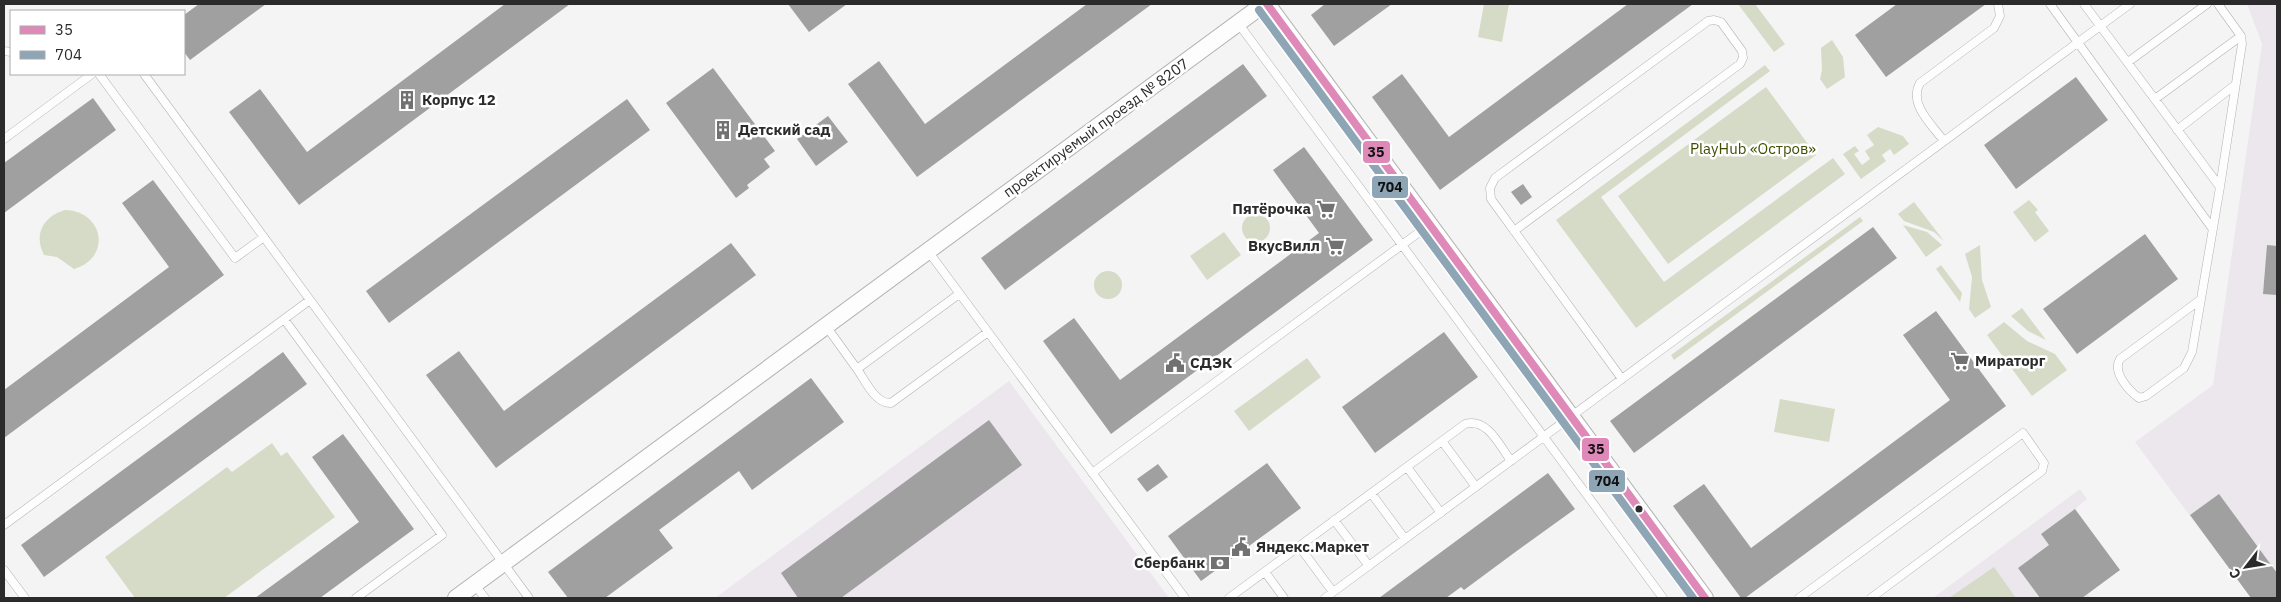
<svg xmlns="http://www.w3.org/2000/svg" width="2281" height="602" viewBox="0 0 2281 602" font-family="'IBM Plex Sans',sans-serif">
<rect width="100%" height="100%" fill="#f5f4f5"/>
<path fill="#ece7ed" d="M2247 4H2277V598H2251L2135 442 2213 385 2262 44Z
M1009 381 1169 598H715Z
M2080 489 2087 499 2075 509 2120 570 2088 594 2091 598H1933Z"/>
<path fill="#d5dbc6" d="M1484 4H1509L1502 42 1478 37Z
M1738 4H1755L1785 44 1774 52Z
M1832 40 1843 57 1845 77 1827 89 1820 79 1822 70 1821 48Z
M1765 65 1770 71 1601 197 1664 282 1833 158 1845 174 1636 328 1556 220Z
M1766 87 1816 155 1668 264 1618 196Z
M1878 127 1903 136 1909 144 1894 155 1890 149 1882 155 1886 161 1861 179 1843 154 1855 146 1859 151 1854 154 1862 165 1870 159 1865 151 1874 145 1867 135Z
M2029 200 2038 210 2035 212 2049 231 2035 242 2013 212Z
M1914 202 1944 241 1934 232 1904 221 1898 214Z
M65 210C104 211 112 258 74 269L57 257 44 255C33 234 44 216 65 210Z
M1242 228a14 14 0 1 1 28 0a14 14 0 1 1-28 0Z
M1860 217 1863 221 1674 360 1671 355Z
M1903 225 1927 232 1942 245 1926 257Z
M1224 232 1241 255 1207 280 1190 256Z
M1980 245 1982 280 1991 307 1975 318 1969 309 1972 277 1965 254Z
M1941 265 1962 293 1960 302 1936 269Z
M1094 285a14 14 0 1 1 28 0a14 14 0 1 1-28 0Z
M2022 308 2046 340 2028 331 2011 316Z
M2004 322 2027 341 2055 354 2067 370 2032 396 1987 335Z
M1307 358 1321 377 1249 431 1234 411Z
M1780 399 1835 409 1829 442 1774 432Z
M272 443 281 456 287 452 335 517 224 598H135L105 557 227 467 232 472Z
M1994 567 2016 598H1949Z"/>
<path fill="#a1a0a1" d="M199 4H266L190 60 184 52V15Z
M505 4H570L299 205 229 112 260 89 307 152Z
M788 4H847L809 32Z
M1087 4H1152L917 177 848 84 879 61 925 124Z
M1325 4H1392L1334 46 1311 15Z
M1628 4H1693L1440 190 1372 97 1402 74 1449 137Z
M1897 4H1986L1886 77 1855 35Z
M1243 64 1267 96 1005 290 981 258Z
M713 68 775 151 764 159 770 167 747 185 749 188 736 198 666 103Z
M2076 77 2108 120 2016 189 1984 145Z
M93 98 116 130 4 213V163Z
M627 99 650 130 389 323 366 291Z
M828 116 848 142 816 166 797 139Z
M1304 147 1373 240 1111 434 1043 341 1074 318 1120 380 1319 233 1273 170Z
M153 180 224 275 4 438V390L169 267 122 203Z
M1523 184 1532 197 1521 205 1511 192Z
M1873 227 1897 258 1634 453 1610 421Z
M2145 234 2178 279 2077 354 2043 309Z
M731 243 756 275 496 468 426 375 459 351 504 411Z
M2267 245 2277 246V295L2263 294Z
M1936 311 2006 406 1745 598H1741L1673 506 1704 484 1751 548 1950 400 1903 335Z
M1444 332 1478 377 1375 453 1342 407Z
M283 352 307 384 44 577 21 545Z
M811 378 844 422 752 490 739 471 659 530 673 548 605 598H568L548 572Z
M989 420 1022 465 841 598H798L781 573Z
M343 434 414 529 320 598H255L359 522 312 457Z
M1267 463 1301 508 1201 581 1168 536Z
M1158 464 1168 477 1147 492 1137 479Z
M1548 473 1575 509 1514 553 1464 590 1461 587 1446 598H1379Z
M2219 494 2277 573V598H2251L2190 515Z
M2075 509 2120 570 2082 598H2040L2018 568 2049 545 2041 534Z"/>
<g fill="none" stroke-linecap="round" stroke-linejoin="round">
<g stroke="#b2b1b2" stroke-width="9">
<path id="lane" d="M2050 4 2212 228
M2084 4 2220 187
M1238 23 1663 598
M4 51 11 52
M2128 62 2207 4
M99 74 235 258 264 237
M144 74 529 598
M2155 99 2241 36
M2177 130 2235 85
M4 139 92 74
M1944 141C1932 125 1908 104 1920 83L1994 28 2000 16 1998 4
M1514 231 1740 64 1743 58 1742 51 1721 22 1714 20 1708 21 1495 178 1490 188 1491 199 1622 379
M928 251 1185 598
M959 294 857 369C865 380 875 404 891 403L988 332
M2200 300 2120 359C2112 372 2128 390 2139 398L2146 396 2184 368 2192 352 2220 187 2242 44 2241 36 2218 4
M284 319 442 535 356 598
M826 326 857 369
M1442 441 1476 487
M1407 467 1441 513
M1092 473 1429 225
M1371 493 1405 539
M1334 520 1369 566
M4 525 310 300
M1299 546 1333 592
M4 570 25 598
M1265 572 1284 598
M475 585 485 598
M1229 598 1465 424C1487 417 1500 446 1511 461
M1325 598 2130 4
M1799 598 2023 433 2044 463 2042 471 1871 598"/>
</g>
<g stroke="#b2b1b2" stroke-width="18">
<path id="street" d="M1267 4 1705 598
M456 598 1264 4"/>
</g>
<use href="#lane" stroke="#fefdfe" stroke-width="8"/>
<use href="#street" stroke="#fefdfe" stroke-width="16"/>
<g stroke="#fff" stroke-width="11">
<path id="bus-1" d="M1267 4 1705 598"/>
</g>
<g stroke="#fff" stroke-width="11">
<path id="bus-2" d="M1259 10 1693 598"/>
</g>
<use href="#bus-1" stroke="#df89b9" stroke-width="8"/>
<use href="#bus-2" stroke="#8da5b5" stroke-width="8"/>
</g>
<defs>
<g id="building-bare" transform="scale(1.5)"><path d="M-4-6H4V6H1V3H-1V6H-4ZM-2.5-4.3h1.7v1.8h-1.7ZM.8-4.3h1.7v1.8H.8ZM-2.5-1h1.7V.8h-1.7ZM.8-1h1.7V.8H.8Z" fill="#727172" stroke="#fff" stroke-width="2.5" paint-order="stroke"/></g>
<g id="supermarket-bare" transform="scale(1.5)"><path d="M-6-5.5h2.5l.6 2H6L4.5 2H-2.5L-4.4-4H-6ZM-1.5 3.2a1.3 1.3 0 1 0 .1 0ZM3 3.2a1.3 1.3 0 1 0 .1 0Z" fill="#727172" stroke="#fff" stroke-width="2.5" paint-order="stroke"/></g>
<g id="civic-bare" transform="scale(1.5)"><path d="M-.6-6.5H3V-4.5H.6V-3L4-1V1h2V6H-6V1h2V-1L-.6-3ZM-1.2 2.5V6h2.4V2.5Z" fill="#727172" stroke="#fff" stroke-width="2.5" paint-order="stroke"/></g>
<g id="bank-bare" transform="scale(1.5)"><path d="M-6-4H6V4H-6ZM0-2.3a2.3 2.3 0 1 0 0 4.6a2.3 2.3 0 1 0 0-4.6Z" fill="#727172" stroke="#fff" stroke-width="2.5" paint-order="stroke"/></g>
</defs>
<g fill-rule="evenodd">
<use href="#building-bare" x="407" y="100"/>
<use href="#building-bare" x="723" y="130"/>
<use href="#supermarket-bare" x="1326" y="209"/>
<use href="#supermarket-bare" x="1335" y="246"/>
<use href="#supermarket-bare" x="1960" y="361"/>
<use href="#civic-bare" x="1175" y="363"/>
<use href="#civic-bare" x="1241" y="547"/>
<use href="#bank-bare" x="1220" y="563"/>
</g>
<circle fill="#2b2b2c" stroke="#fff" stroke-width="2" cx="1639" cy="509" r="4.5"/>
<g text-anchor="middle" stroke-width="5" stroke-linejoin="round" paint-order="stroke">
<g font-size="15" font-weight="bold" fill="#2b2b2c" stroke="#fff" text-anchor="start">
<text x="422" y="105">Корпус 12</text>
<text x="738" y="135">Детский сад</text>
<text x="1311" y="214" text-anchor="end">Пятёрочка</text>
<text x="1320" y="251" text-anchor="end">ВкусВилл</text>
<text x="1975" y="366">Мираторг</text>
<text x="1190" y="368">СДЭК</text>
<text x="1256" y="552">Яндекс.Маркет</text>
<text x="1205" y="568" text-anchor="end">Сбербанк</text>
</g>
<g font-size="15" fill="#2b2b2c" stroke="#fff">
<text transform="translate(1096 128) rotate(-36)" y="5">проектируемый проезд № 8207</text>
</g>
<g font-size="15" fill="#404e00" stroke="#fff">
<text x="1753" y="154">PlayHub «Остров»</text>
</g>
</g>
<g stroke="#fff" stroke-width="2">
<rect x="1362" y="140" width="29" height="24" rx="5" fill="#df89b9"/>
<rect x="1371" y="175" width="38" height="24" rx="5" fill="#8da5b5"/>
<rect x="1581" y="437" width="29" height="25" rx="5" fill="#df89b9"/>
<rect x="1588" y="469" width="38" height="24" rx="5" fill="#8da5b5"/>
</g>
<g font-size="14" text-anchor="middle" font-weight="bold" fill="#111">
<text x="1376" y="157">35</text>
<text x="1390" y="192">704</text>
<text x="1596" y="454">35</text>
<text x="1607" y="486">704</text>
</g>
<rect width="2281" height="602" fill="none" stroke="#2b2b2c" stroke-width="10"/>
<rect x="10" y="10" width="175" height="65" fill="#ffffff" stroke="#aaaaab"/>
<rect x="20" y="26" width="25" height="8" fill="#df89b9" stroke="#aaaaab"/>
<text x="55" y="35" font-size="15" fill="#2b2b2c">35</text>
<rect x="20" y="51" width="25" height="8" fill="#8da5b5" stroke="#aaaaab"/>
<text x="55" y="60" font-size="15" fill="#2b2b2c">704</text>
<g transform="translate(2246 567) rotate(239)" stroke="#ffffff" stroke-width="4" paint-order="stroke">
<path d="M0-4L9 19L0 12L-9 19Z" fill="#2b2b2c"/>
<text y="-8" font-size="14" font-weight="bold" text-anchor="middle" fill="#2b2b2c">С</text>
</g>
</svg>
